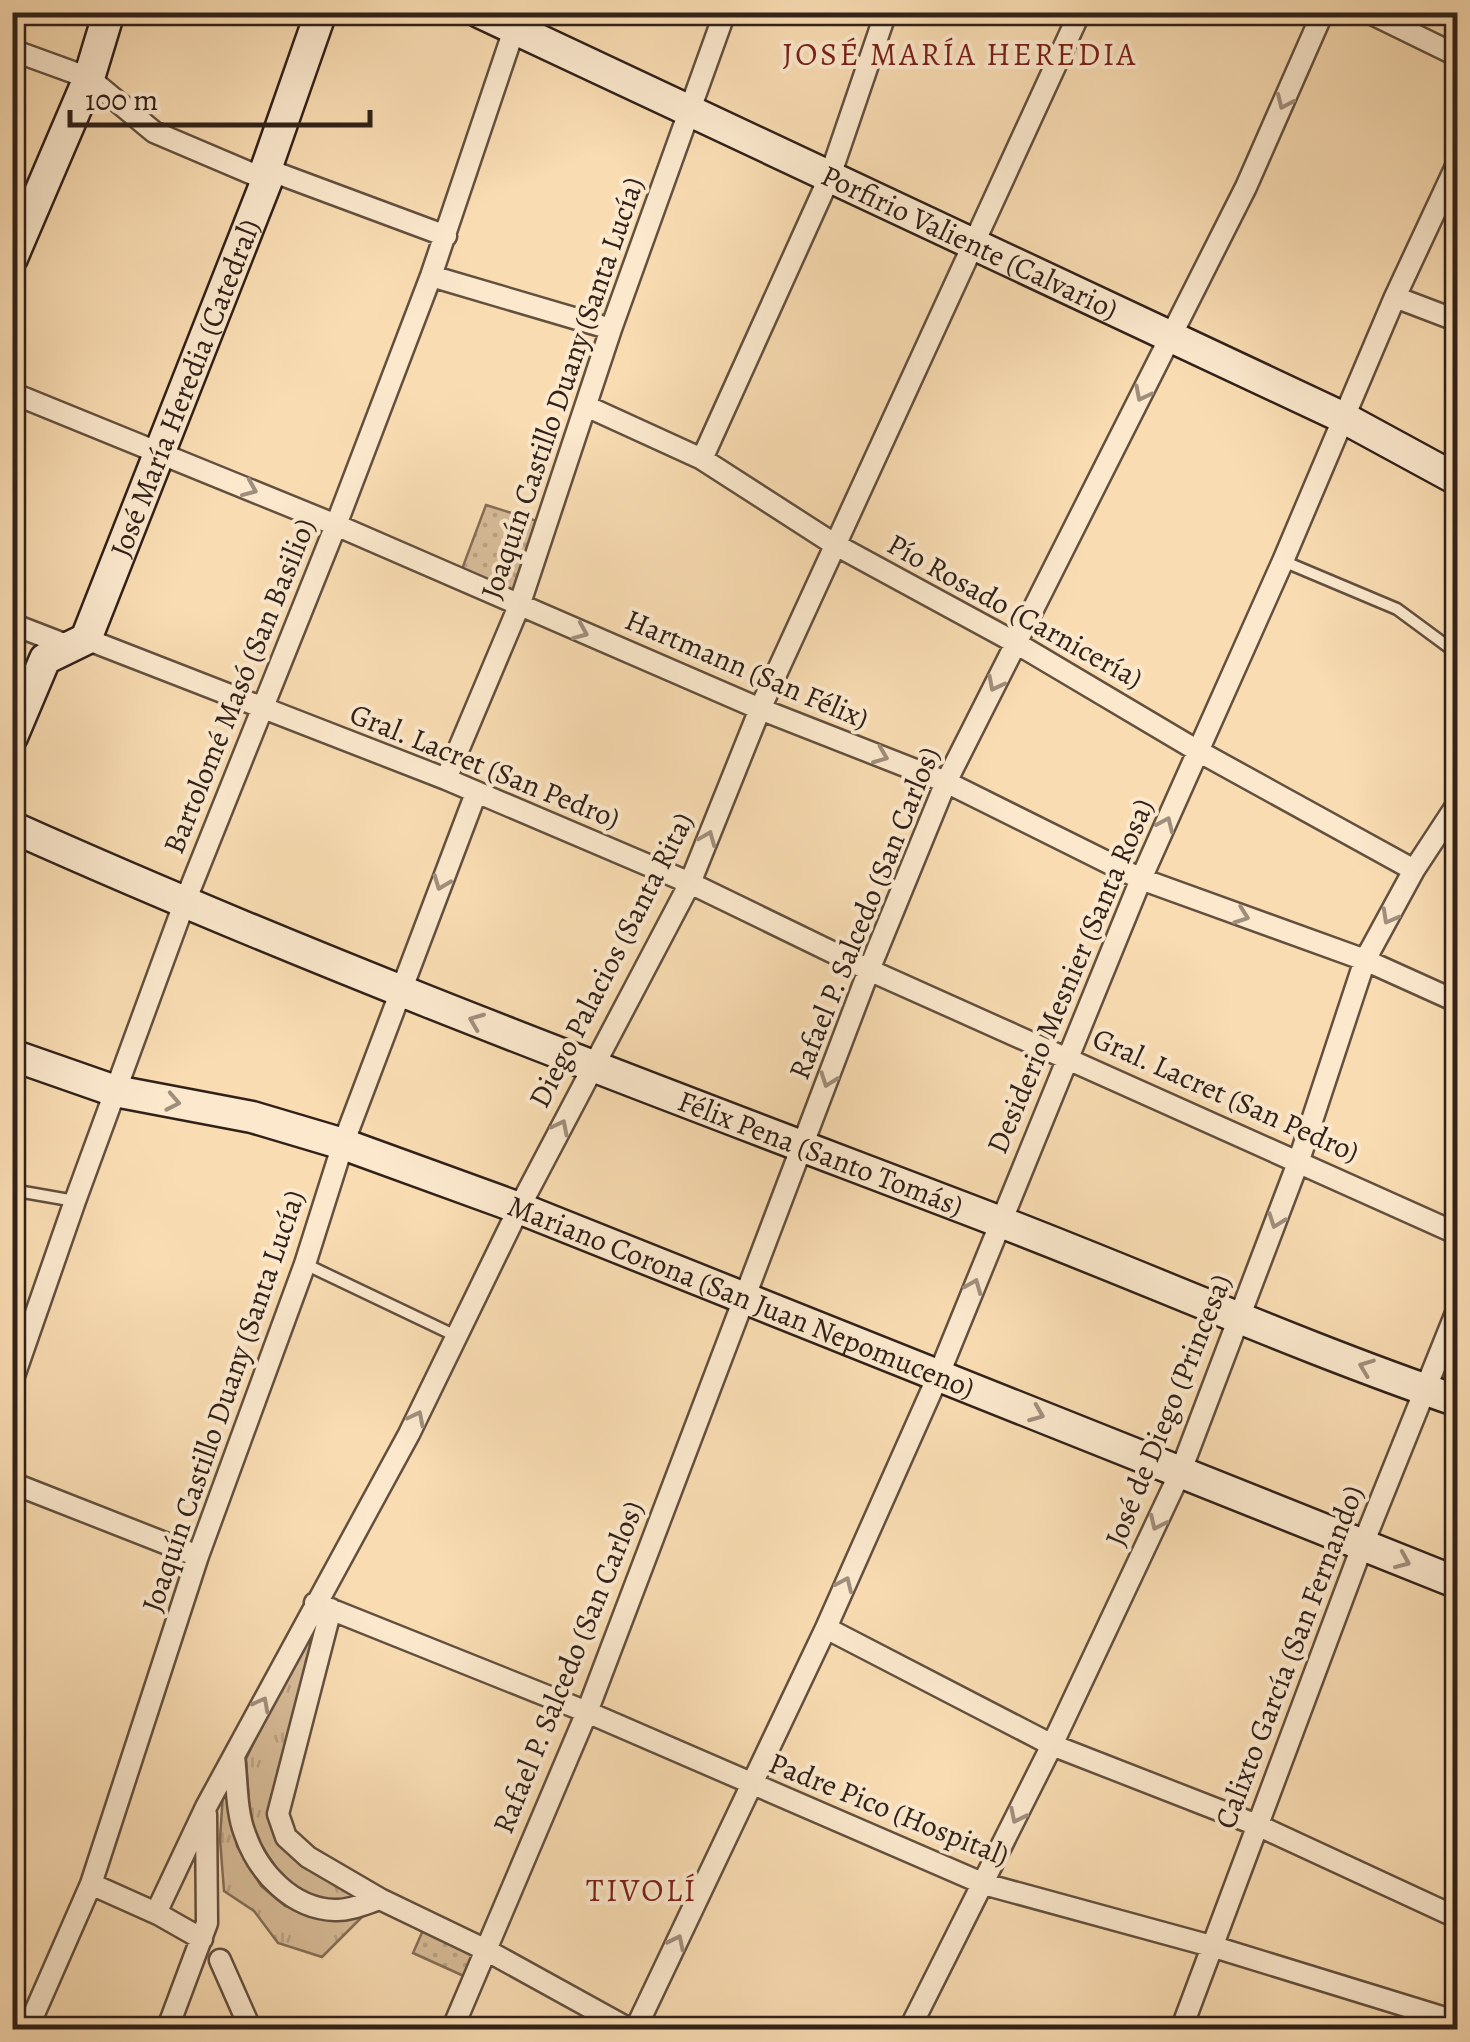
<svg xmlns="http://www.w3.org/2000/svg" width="1470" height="2042" viewBox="0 0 1470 2042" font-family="Alegreya,serif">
<defs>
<pattern id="grass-tufts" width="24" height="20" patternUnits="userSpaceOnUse" patternTransform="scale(2.5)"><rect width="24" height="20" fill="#d7bc98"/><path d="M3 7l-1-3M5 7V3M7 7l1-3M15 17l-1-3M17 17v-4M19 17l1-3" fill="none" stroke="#b9a182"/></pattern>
<pattern id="park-dots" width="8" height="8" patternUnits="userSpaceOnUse" patternTransform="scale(2.5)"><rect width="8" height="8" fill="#d7bc98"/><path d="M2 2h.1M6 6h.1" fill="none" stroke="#b9a182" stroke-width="1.8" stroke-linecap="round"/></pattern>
</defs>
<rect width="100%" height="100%" fill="#f9dcb2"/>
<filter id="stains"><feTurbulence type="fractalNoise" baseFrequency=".002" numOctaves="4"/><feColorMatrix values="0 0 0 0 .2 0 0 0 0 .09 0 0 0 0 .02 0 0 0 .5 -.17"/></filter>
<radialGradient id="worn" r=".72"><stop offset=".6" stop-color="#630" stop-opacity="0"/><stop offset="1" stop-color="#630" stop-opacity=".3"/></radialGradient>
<path fill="url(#grass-tufts)" stroke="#846e58" stroke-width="2.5" d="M311 1622 317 1623 273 1813 362 1897 336 1906 290 1888 251 1831 246 1759Z
M223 1793 230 1795 237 1846 261 1886 285 1906 326 1919 371 1908 322 1957 278 1943 254 1911 224 1891 220 1839Z"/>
<path fill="url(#park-dots)" stroke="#846e58" stroke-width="2.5" d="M486 505 537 521 514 592 462 569Z
M424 1928 477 1952 466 1977 413 1953Z"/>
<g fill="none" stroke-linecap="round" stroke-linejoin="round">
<g stroke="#63503f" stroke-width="15">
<path id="lane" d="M1283 561 1397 609 1458 654
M12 1190 75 1201
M305 1264 458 1337"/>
</g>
<g stroke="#63503f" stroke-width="25">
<path id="street" d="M1368 12 1458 56
M12 50 89 78 154 132 267 180
M266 169 446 236
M431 276 611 329
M1395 297 1458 321
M12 393 336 525 760 709 946 782 1141 879 1365 960 1458 1002
M586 406 702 459 834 544 1016 643 1198 751 1414 870
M702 459 830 176 886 12
M12 624 69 646
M86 639 446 779 690 883 869 970 1458 1234
M446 779 519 606 611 329 725 12
M12 1382 75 1201 184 904 336 525 431 276 520 12
M12 1483 198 1556
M315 1603 587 1712 984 1884 1211 1946 1458 2022
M331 1609 278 1814 286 1837 308 1857 380 1899 486 1950 631 2030
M826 1628 1052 1745 1257 1825 1458 1918
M234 1756C237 1781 236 1811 245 1834 258 1872 292 1909 335 1910 349 1911 367 1903 380 1899
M91 1884 158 1914 202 1939
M158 1914 156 1913 206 1807 409 1434 519 1208 690 883 760 709 1080 12
M220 1960 251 2030
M27 2030 91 1884 198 1556 305 1264 343 1144 476 793
M167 2030 207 1923 206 1814
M452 2030 587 1712 869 970 946 782 1246 187 1323 12
M635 2030 826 1628 939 1374 1141 879 1283 561 1395 297 1458 162
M909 2030 1052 1745 1180 1473 1299 1160 1365 960 1414 870 1458 803
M1181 2030 1363 1544 1458 1308"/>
</g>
<g stroke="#312119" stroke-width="35">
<g id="secondary">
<path id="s1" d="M479 12 1344 418 1458 480"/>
<path d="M12 258 89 78 109 12"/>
<path id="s2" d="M12 737 45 659 86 639 267 180 266 169 321 12"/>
<path id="s3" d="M12 827C331 970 658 1091 985 1216 1143 1276 1297 1346 1458 1401"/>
<path id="s4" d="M12 1055 115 1091 252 1117 343 1144 519 1208 1458 1583"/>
</g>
</g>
<use href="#lane" stroke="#fbe8cd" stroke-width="10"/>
<use href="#street" stroke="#fbe8cd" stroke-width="20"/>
<use href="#secondary" stroke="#fbe8cd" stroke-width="30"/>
</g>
<defs><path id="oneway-chevron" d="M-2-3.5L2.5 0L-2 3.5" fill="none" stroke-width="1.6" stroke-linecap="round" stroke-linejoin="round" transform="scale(2.5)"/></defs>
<g stroke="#a08e7c">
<use href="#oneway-chevron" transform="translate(1284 102) rotate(114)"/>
<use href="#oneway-chevron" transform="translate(1142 394) rotate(117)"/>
<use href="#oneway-chevron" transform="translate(250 489) rotate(23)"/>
<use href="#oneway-chevron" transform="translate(581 632) rotate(23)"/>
<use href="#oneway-chevron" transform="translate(995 684) rotate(117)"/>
<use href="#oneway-chevron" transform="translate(881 756) rotate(22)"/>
<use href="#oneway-chevron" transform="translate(1166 824) rotate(-66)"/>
<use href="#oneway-chevron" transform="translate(708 838) rotate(-68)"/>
<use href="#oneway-chevron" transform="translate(441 883) rotate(111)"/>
<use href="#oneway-chevron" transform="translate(1242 916) rotate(20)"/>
<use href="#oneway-chevron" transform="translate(1389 917) rotate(119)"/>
<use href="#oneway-chevron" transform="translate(476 1021) rotate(-158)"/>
<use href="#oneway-chevron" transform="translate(828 1080) rotate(110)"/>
<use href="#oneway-chevron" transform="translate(173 1102) rotate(11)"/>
<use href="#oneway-chevron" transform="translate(561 1127) rotate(-63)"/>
<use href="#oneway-chevron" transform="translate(1276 1221) rotate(110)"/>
<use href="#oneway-chevron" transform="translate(974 1286) rotate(-68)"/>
<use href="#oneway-chevron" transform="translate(1366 1367) rotate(-159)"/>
<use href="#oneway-chevron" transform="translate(1037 1414) rotate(22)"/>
<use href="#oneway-chevron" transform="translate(417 1418) rotate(-63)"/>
<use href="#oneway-chevron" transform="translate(1157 1523) rotate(115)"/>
<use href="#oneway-chevron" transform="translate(1403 1561) rotate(23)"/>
<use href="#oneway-chevron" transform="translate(845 1584) rotate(-66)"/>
<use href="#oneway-chevron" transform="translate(262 1704) rotate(-62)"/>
<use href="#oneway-chevron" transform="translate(1017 1816) rotate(116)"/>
<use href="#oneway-chevron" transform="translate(677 1942) rotate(-64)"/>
</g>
<g text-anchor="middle" stroke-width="8" stroke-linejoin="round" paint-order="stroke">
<g font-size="30" fill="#312119" stroke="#fbe8cd">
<text dy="10" stroke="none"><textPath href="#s1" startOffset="542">Porfirio Valiente (Calvario)</textPath></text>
<text dy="10" stroke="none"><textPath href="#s2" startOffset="400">José María Heredia (Catedral)</textPath></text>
<text transform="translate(562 388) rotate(-71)" y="10">Joaquín Castillo Duany (Santa Lucía)</text>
<text transform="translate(1015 611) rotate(29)" y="10">Pío Rosado (Carnicería)</text>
<text transform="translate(747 669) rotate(23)" y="10">Hartmann (San Félix)</text>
<text transform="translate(239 686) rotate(-68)" y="10">Bartolomé Masó (San Basilio)</text>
<text transform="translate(485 766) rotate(22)" y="10">Gral. Lacret (San Pedro)</text>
<text transform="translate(864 913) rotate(-68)" y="10">Rafael P. Salcedo (San Carlos)</text>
<text transform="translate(611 960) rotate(-63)" y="10">Diego Palacios (Santa Rita)</text>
<text transform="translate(1070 976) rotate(-67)" y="10">Desiderio Mesnier (Santa Rosa)</text>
<text transform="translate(1226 1095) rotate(24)" y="10">Gral. Lacret (San Pedro)</text>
<text dy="10" stroke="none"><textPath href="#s3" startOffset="872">Félix Pena (Santo Tomás)</textPath></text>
<text dy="10" stroke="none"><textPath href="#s4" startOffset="770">Mariano Corona (San Juan Nepomuceno)</textPath></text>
<text transform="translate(223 1401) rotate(-71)" y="10">Joaquín Castillo Duany (Santa Lucía)</text>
<text transform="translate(1168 1410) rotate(-68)" y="10">José de Diego (Princesa)</text>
<text transform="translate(1289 1657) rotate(-69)" y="10">Calixto García (San Fernando)</text>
<text transform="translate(568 1667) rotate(-68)" y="10">Rafael P. Salcedo (San Carlos)</text>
<text transform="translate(889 1809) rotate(22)" y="10">Padre Pico (Hospital)</text>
</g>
<g font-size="32" letter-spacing="2.5" fill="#7a1f14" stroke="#fbe8cd">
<text x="960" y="65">JOSÉ MARÍA HEREDIA</text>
<text x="642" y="1901">TIVOLÍ</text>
</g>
</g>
<rect width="1470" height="2042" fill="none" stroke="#f9dcb2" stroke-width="50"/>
<rect x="15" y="15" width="1440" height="2012" fill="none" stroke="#312119" stroke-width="5"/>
<rect x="25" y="25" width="1420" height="1992" fill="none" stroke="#312119" stroke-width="2.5"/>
<path d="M70 110v15h300v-15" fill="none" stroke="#312119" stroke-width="5"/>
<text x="85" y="110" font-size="30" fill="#312119" stroke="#fbe8cd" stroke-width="8" paint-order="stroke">100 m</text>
<rect width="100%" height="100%" filter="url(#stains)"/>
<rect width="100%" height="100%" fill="url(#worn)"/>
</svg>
